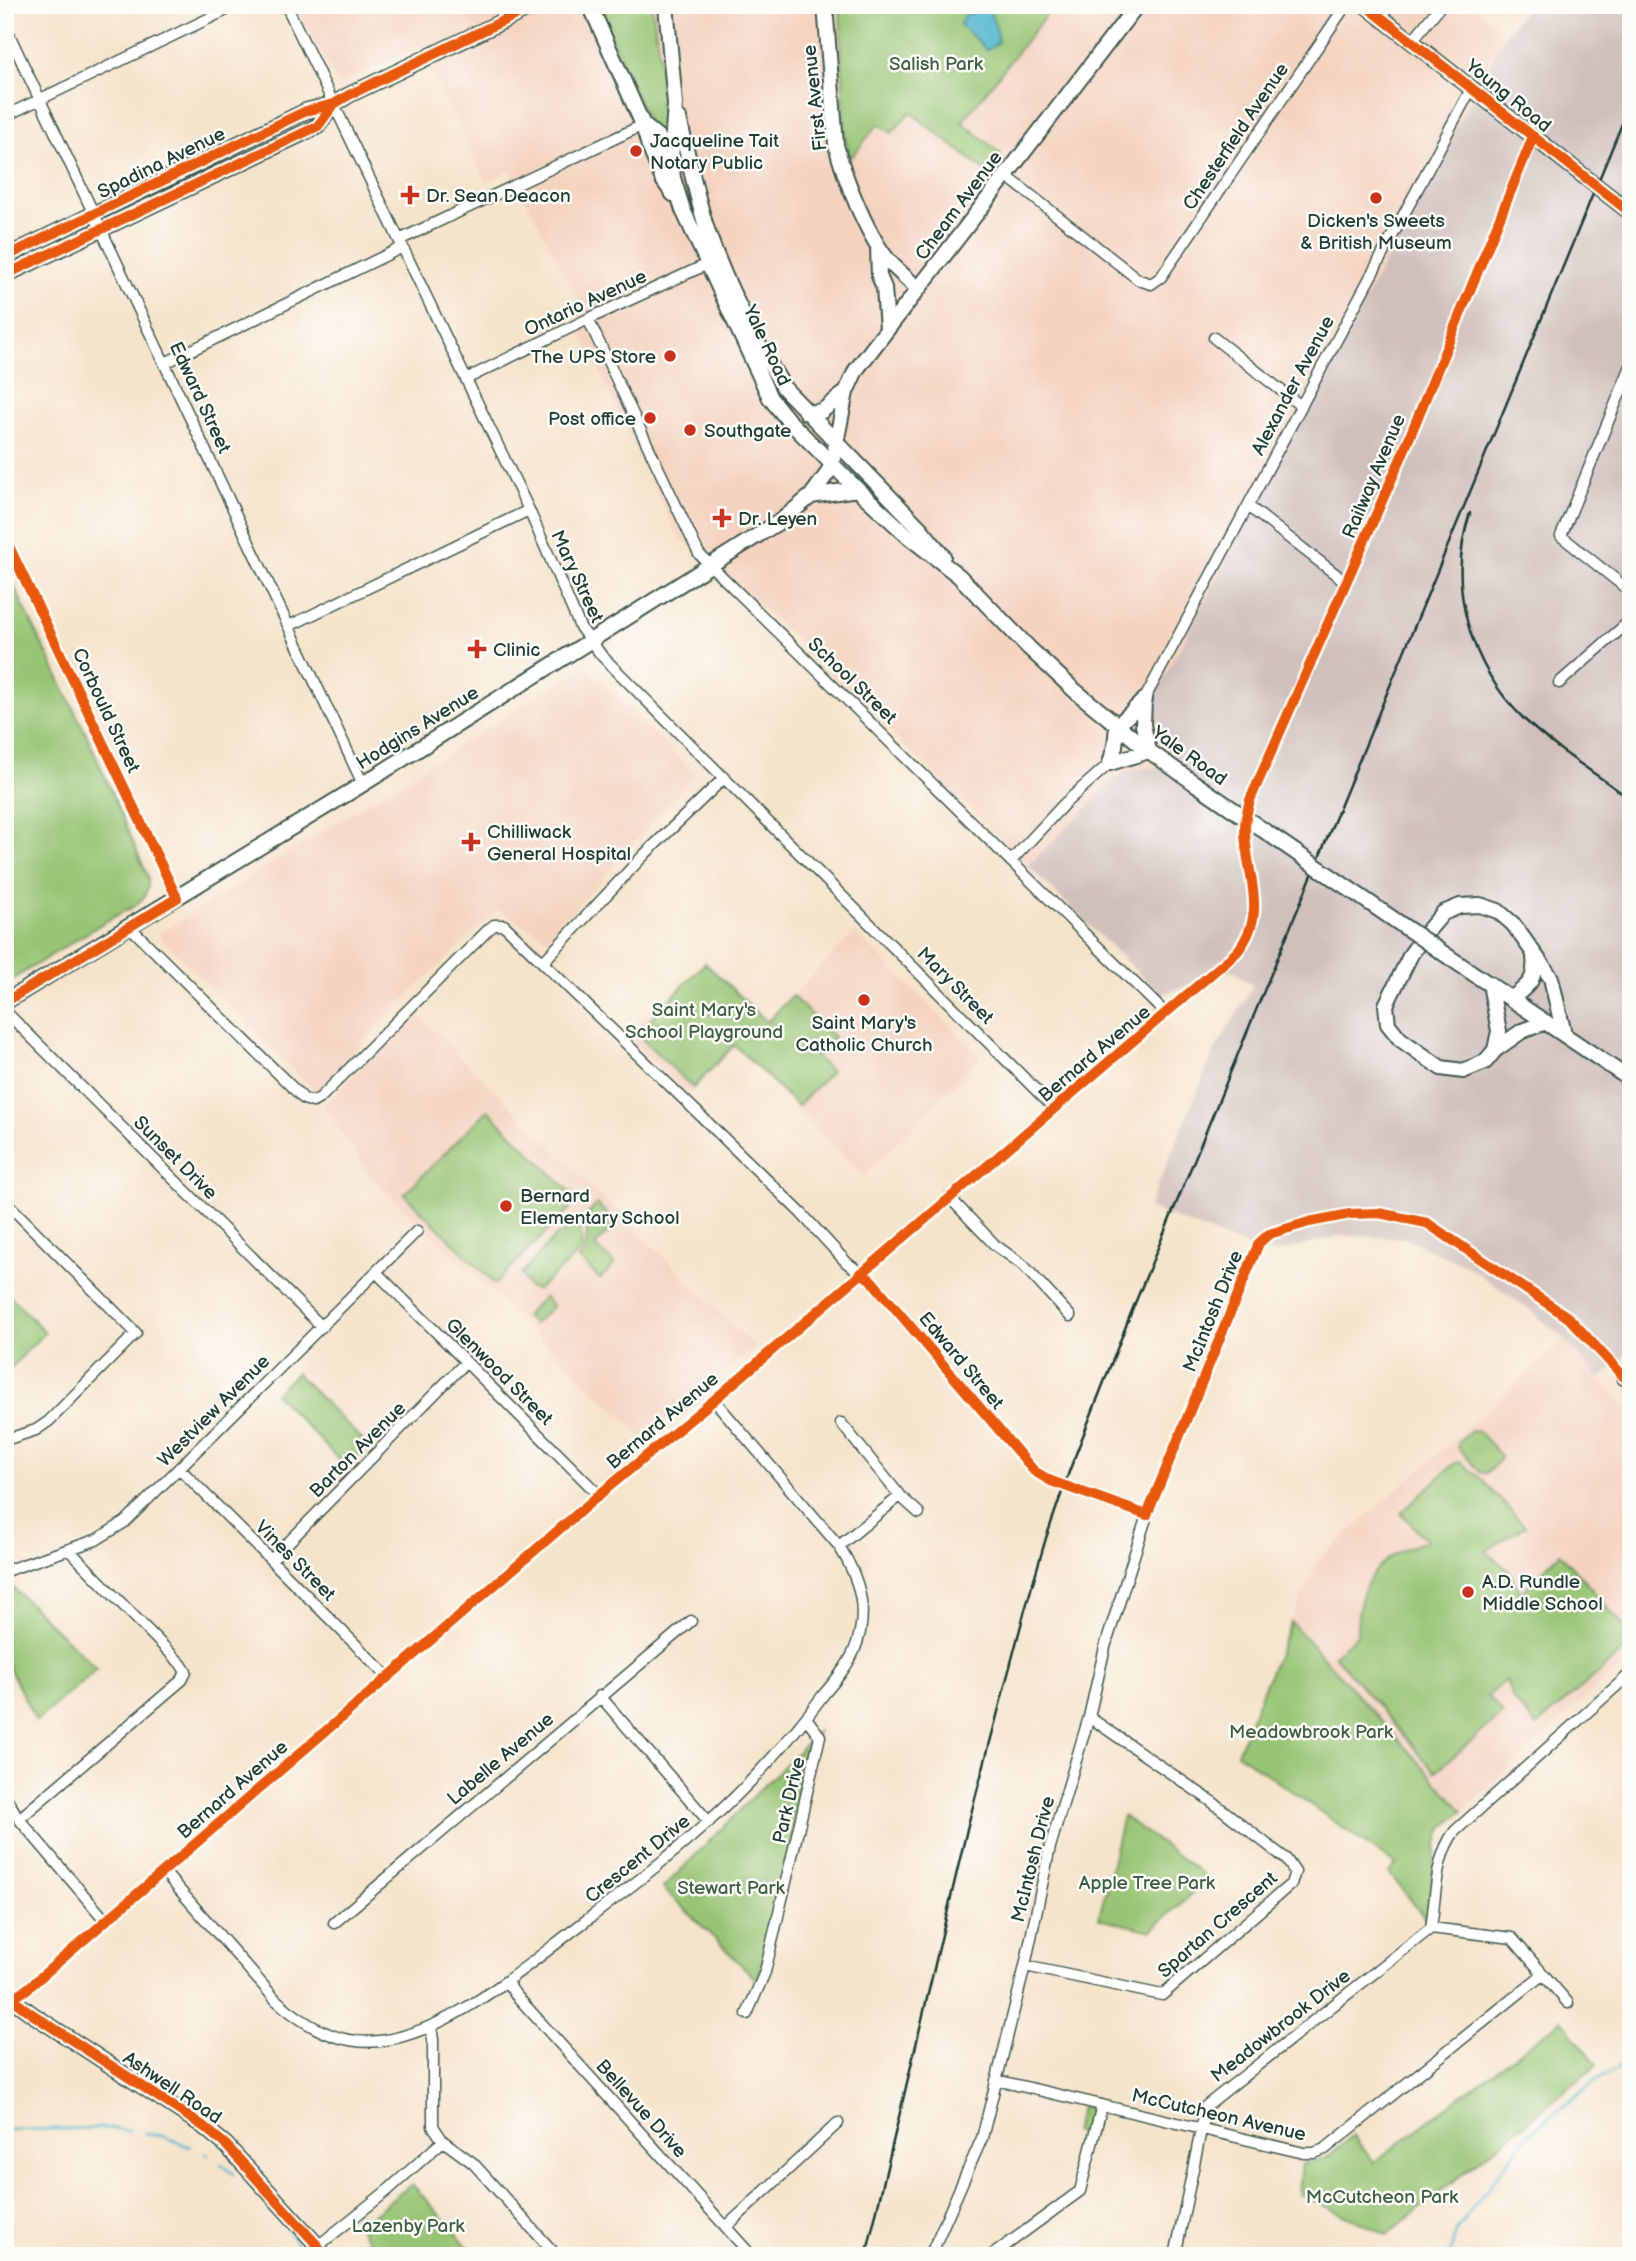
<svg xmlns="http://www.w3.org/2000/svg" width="1636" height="2261" viewBox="0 0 1636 2261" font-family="'Balsamiq Sans',sans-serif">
<rect width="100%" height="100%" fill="#fdfcf7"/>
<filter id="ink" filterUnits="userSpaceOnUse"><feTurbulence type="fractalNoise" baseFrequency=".0143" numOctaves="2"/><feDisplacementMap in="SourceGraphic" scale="14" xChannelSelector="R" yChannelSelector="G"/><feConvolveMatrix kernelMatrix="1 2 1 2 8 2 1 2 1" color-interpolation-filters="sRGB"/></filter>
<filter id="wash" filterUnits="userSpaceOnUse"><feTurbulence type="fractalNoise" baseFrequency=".00686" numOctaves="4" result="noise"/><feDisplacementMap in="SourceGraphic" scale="28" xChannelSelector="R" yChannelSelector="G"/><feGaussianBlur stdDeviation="1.57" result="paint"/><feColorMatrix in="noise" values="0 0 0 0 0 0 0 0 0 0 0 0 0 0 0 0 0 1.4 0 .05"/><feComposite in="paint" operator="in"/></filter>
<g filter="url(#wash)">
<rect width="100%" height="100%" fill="#f6e3cb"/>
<path fill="#f4d3c0" d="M294 5H1471L1506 33 1151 702 1170 753 1164 766 1124 771 1028 866 793 637 677 535 582 335 581 305 510 170 487 183 419 47 338 84Z
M586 666 695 774 549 939 498 910 403 1000 315 1092 158 935Z
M855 932 981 1057 864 1176 735 1048 687 1096 627 1036 705 965 768 1020Z
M414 1011 755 1347 644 1438 372 1178 324 1106Z
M1565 1340 1631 1413V1656L1463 1811 1291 1622 1317 1561Z"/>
<path fill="#d0c0bc" d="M1529 5H1631V1351L1600 1379 1565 1340 1529 1309 1470 1268 1405 1238 1339 1236 1276 1253 1248 1247 1148 1208 1213 1054 1253 986 1233 970 1161 995 1028 866 1124 771 1164 766 1170 753 1151 702 1506 33Z"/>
<path fill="#98c574" stroke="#5c8154" stroke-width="2" d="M598 5H652L668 115 664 141 649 125Z
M840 5H1054L962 122 1001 154 987 172 910 112 892 133 878 124 851 158 845 138Z
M5 568 89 740 148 877V887L144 897 135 906 106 921 5 984Z
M705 963 767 1022 792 996 834 1037 815 1056 831 1071 798 1106 734 1045 693 1088 637 1034Z
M488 1110 578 1200 495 1284 404 1194Z
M597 1204 616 1223 595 1246 615 1264 600 1279 579 1259 586 1250 588 1214Z
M580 1223 582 1250 537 1290 528 1287 521 1274 556 1236Z
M5 1291 45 1332 5 1374Z
M544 1297 553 1306 534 1324 525 1316Z
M296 1373 368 1446 346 1467 275 1394Z
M1472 1430H1477L1501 1456 1500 1460 1486 1473H1481L1458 1447 1459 1442Z
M1460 1462 1479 1477 1525 1526 1486 1551 1508 1570 1521 1593 1560 1553 1631 1634V1644L1537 1726 1513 1700 1506 1680 1488 1696 1503 1714 1435 1772 1334 1655 1357 1635C1357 1583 1377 1555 1427 1541L1401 1513 1455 1463Z
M10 1585 97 1669 36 1721 5 1660V1587Z
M1291 1622 1463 1811 1443 1828 1437 1844 1426 1919 1389 1873 1396 1865 1237 1753Z
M817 1732 758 1981 663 1888Z
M1123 1816 1208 1878 1151 1931 1099 1918Z
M1562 2020 1597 2065 1387 2235 1299 2194 1302 2163 1326 2158 1353 2136 1374 2162Z
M1081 2106 1090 2108 1095 2115 1091 2136 1074 2132Z
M412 2184 476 2256H377L359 2225Z"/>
<path fill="#50b6ce" stroke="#387a81" stroke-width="2" d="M988 8 996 28 998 43 986 50C978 39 968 34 960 24L965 15Z"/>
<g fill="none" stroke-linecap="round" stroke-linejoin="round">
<path stroke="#50b6ce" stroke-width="2.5" d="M5 2130 111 2128 129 2131
M146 2134 162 2136 190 2147
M206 2153 208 2154
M221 2164 234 2174
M248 2184 265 2197
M274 2207 304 2256
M1449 2256 1457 2229 1528 2135 1595 2081 1631 2061"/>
</g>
</g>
<g filter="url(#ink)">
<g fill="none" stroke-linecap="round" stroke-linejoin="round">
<g stroke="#3f564b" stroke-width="13">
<path id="street" d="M286 5 529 510 580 627 602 656 1055 1109
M5 26 363 784
M1412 41 1441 5
M5 116 237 5
M1005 175 1139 280 1151 284 1161 277 1346 5
M399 240 643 125
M588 319 699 554 1166 1014
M1214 338 1301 406
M165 363 403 247
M1631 366 1561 536 1631 592
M466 379 588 319 712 262
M1248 506 1347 583
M5 538 177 898
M289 626 529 510
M1559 683 1631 620
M1144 700 1472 87
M1012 860 1064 804 1110 763
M129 926 304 1099 313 1102 320 1098 489 929 494 925H504L801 1213 847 1263 871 1280 1034 1471
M543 962 645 854 724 778
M5 1011 322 1327
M949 1197 995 1245 1023 1265 1070 1316
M5 1201 136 1333 49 1421 36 1430 5 1440
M376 1272 599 1495
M841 1423 900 1496 919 1513
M179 1468 388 1677
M839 1546 900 1496
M272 1559 466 1362
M5 1571 96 1540 125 1522 417 1231
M600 1696 709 1822
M5 1796 19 1819 105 1920
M19 1819 182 1680 186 1672 181 1664 69 1550
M163 1871 276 2000C304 2025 340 2046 380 2041 448 2032 518 1973 571 1932 617 1897 664 1862 707 1823 750 1785 790 1740 824 1694 835 1681 847 1667 854 1651 870 1613 860 1579 839 1546L714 1400
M334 1923 691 1621
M1431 1928 1512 1938 1568 2003
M1025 1966 1162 1995 1291 1884 1295 1872 1286 1859 1211 1801 1089 1717
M507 1982 515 1994 752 2256
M5 2004 27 1989 599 1495 714 1400 1237 952C1271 909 1244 874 1245 827 1245 818 1248 808 1250 800L1401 458 1533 137
M747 2014 765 1972 820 1736 806 1718
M996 2080 1304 2153H1314L1325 2149 1542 1975
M443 2141 473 2163 557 2256
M726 2227 838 2123
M318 2246 388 2190 443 2141 433 2126V2040L431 2026
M930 2256 982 2138 1025 1966 1050 1847 1089 1717 1105 1647 1147 1515 1259 1243 1269 1234 1309 1222 1350 1214 1379 1213 1427 1223 1569 1318 1631 1385
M991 2256 1080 2191 1102 2105
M1175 2256 1206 2106 1431 1928C1436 1896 1435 1856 1455 1831L1631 1673"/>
</g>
<g stroke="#3f564b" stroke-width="18">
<path id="secondary" d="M590 5 643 125 649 146 663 180 673 194
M666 5 675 104 671 159 673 178 683 210 770 398 788 420 857 489 909 537 959 576 1029 648 1073 689 1149 751 1193 782
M825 5 836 145C844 177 866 232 887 259 896 270 908 279 918 289
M1365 5 1631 213
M679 118C688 156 696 196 708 233 726 284 756 342 784 388L920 528 943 556
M643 125 658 137 672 162
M878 246 879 276 884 288 887 329
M5 257 306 111 334 104 349 95 536 5
M5 275 318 126 334 104
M807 413 822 411 845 393
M811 496 857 489
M1144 700 1143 725 1149 751
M1110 763 1115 746 1117 726 1144 700
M1110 763 1149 751
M1437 949 1631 1080
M1490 984 1499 1031 1495 1050
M1512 998C1531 984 1536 979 1534 955
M5 1002 363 784 782 520 811 496 827 474 832 464 846 392 856 370 1137 5
M1546 1022 1522 1031 1495 1050 1485 1062 1463 1071 1441 1068 1400 1039 1388 1024 1386 1005 1411 954 1426 933 1443 913 1460 906 1480 905 1498 911 1513 924 1543 966 1551 978 1564 1034
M1624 1377 1631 1372
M5 1994 32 2014 203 2126 226 2145 318 2246 323 2256"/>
</g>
<use href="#street" stroke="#fff" stroke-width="10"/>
<use href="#secondary" stroke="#fff" stroke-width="14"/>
<path stroke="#1f3d34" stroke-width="2.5" d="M1470 513C1446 586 1470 666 1524 719 1556 750 1596 773 1631 800
M866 2256 968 1825 1025 1610 1046 1538 1070 1469 1131 1313 1631 102"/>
<g stroke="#3f564b" stroke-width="18" stroke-linecap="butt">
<path id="secondary-bridge" d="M1193 782 1437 949"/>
</g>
<use href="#secondary-bridge" stroke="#fff" stroke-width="14"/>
<g stroke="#fdfcf7" stroke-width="15">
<path id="cycleway" d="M1365 5 1631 213
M5 257 306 111 334 104 349 95 536 5
M5 275 318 126 334 104
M5 538 177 898 5 1002
M861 1273 871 1280 1034 1471 1051 1481 1147 1515 1259 1243 1269 1234 1309 1222 1350 1214 1379 1213 1427 1223 1569 1318 1624 1377 1631 1372
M5 1994 32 2014 203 2126 226 2145 318 2246 323 2256
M12 1999 27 1989 599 1495 714 1400 1237 952C1271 909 1244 874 1245 827 1245 818 1248 808 1250 800L1401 458 1533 137"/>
</g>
<use href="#cycleway" stroke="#e8590c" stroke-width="10"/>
</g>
</g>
<g fill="#c8321e" stroke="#fdfcf7" stroke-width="2.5">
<circle cx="636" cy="151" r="7"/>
<path d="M406.5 184.5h7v7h7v7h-7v7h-7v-7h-7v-7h7z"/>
<circle cx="1376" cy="198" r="7"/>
<circle cx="670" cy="356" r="7"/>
<circle cx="650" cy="418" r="7"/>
<circle cx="690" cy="430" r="7"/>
<path d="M718.5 507.5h7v7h7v7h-7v7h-7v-7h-7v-7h7z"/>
<path d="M473.5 638.5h7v7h7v7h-7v7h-7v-7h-7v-7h7z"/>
<path d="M467.5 831.5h7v7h7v7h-7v7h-7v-7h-7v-7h7z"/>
<circle cx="864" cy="1000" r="7"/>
<circle cx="506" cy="1206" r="7"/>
<circle cx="1468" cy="1592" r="7"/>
</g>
<g text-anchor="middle" stroke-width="5" stroke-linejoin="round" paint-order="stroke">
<g font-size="19" fill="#3d5f44" stroke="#fdfcf7">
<text x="936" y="70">Salish Park</text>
<text x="704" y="1016">Saint Mary's<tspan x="704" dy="22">School Playground</tspan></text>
<text x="1311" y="1738">Meadowbrook Park</text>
<text x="1147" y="1889">Apple Tree Park</text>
<text x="731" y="1894">Stewart Park</text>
<text x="1382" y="2203">McCutcheon Park</text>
<text x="408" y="2232">Lazenby Park</text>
</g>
<g font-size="19" fill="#1f3d34" stroke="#fdfcf7">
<text transform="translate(1509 95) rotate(39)" y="7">Young Road</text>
<text transform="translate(814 98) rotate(-96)" y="7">First Avenue</text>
<text transform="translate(1235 136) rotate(-56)" y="7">Chesterfield Avenue</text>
<text transform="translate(161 162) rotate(-26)" y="7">Spadina Avenue</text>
<text transform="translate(958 205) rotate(-53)" y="7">Cheam Avenue</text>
<text transform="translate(585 302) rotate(-25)" y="7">Ontario Avenue</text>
<text transform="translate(768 345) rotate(65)" y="7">Yale Road</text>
<text transform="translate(1292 385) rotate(-62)" y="7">Alexander Avenue</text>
<text transform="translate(201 397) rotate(65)" y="7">Edward Street</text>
<text transform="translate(1373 476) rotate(-67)" y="7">Railway Avenue</text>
<text transform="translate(578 576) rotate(65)" y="7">Mary Street</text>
<text transform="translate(853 680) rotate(44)" y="7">School Street</text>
<text transform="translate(107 710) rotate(65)" y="7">Corbould Street</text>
<text transform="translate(417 727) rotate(-32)" y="7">Hodgins Avenue</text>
<text transform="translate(1190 755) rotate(36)" y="7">Yale Road</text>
<text transform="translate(956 985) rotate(45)" y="7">Mary Street</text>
<text transform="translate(1094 1053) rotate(-40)" y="7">Bernard Avenue</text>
<text transform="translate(176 1157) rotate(45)" y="7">Sunset Drive</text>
<text transform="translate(1212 1311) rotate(-68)" y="7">McIntosh Drive</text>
<text transform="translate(962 1360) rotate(50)" y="7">Edward Street</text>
<text transform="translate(500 1371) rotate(45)" y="7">Glenwood Street</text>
<text transform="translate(213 1410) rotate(-45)" y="7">Westview Avenue</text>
<text transform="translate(662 1420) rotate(-40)" y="7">Bernard Avenue</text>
<text transform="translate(357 1449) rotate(-45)" y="7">Barton Avenue</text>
<text transform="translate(296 1560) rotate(45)" y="7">Vines Street</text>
<text transform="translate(500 1758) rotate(-40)" y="7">Labelle Avenue</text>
<text transform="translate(232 1789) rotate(-41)" y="7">Bernard Avenue</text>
<text transform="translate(788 1800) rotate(-77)" y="7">Park Drive</text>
<text transform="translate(637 1858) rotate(-39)" y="7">Crescent Drive</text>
<text transform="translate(1032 1859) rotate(-76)" y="7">McIntosh Drive</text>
<text transform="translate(1217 1924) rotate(-41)" y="7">Spartan Crescent</text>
<text transform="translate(1280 2025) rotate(-38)" y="7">Meadowbrook Drive</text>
<text transform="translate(173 2087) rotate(34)" y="7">Ashwell Road</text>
<text transform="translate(642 2108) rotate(48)" y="7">Bellevue Drive</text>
<text transform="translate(1219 2114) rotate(13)" y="7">McCutcheon Avenue</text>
</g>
<g font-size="19" fill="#1f3d34" stroke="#fdfcf7" text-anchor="start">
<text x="650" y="147">Jacqueline Tait<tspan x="650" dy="22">Notary Public</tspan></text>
<text x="426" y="202">Dr. Sean Deacon</text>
<text x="1376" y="227" text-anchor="middle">Dicken's Sweets<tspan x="1376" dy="22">&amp; British Museum</tspan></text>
<text x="656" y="363" text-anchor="end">The UPS Store</text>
<text x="636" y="425" text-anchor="end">Post office</text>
<text x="704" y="437">Southgate</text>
<text x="738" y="525">Dr. Leyen</text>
<text x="493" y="656">Clinic</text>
<text x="487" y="838">Chilliwack<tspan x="487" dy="22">General Hospital</tspan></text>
<text x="864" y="1029" text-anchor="middle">Saint Mary's<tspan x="864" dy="22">Catholic Church</tspan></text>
<text x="520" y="1202">Bernard<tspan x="520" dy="22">Elementary School</tspan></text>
<text x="1482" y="1588">A.D. Rundle<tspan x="1482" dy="22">Middle School</tspan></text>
</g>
</g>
<rect width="1636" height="2261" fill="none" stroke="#fdfcf7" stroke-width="28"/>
</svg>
